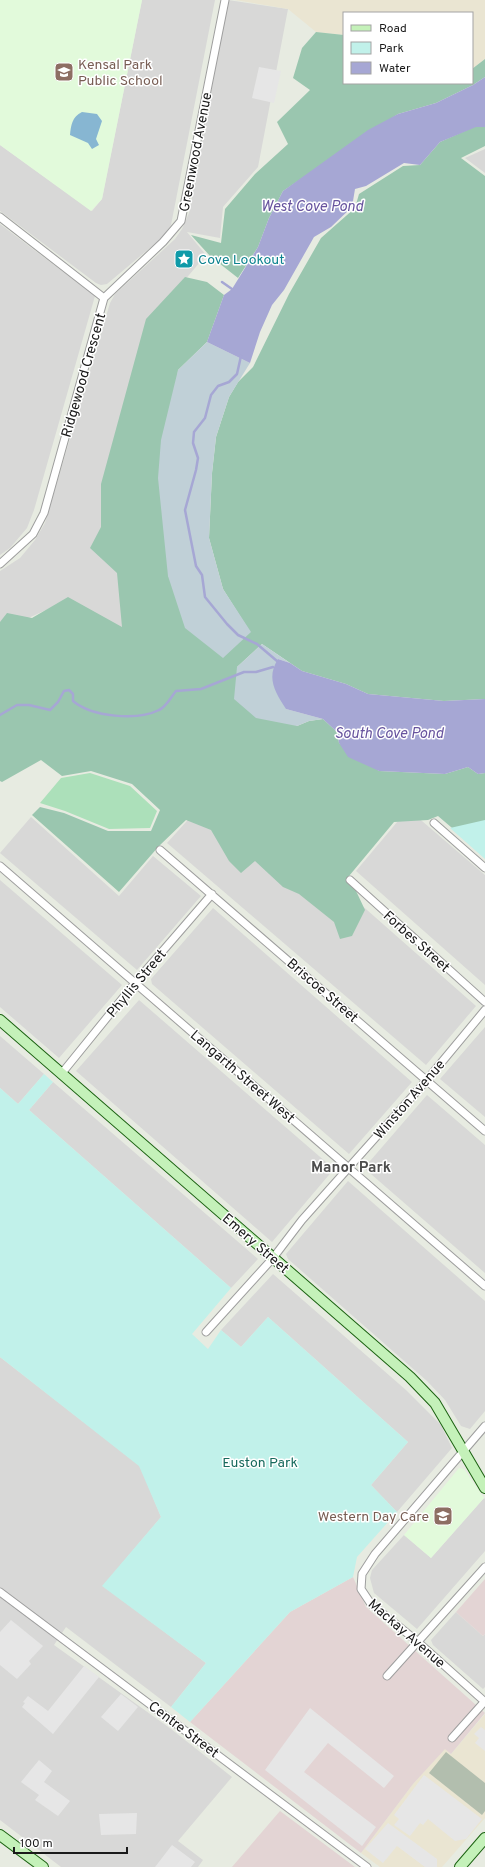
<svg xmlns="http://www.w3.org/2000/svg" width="485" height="1867" viewBox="0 0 485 1867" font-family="Overpass,sans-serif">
<rect width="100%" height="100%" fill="#e7ebe1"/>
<path fill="#d8d8d7" d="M142 0H215L171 225 163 237 107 284 101 285 96 283 0 211V145L92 211 102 199Z
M228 0 288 9 258 167 223 207 220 238 187 232 206 255 150 321 137 640 68 600 0 631V571L20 558 35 540 45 523 110 303 115 294 175 239 182 229 189 213Z
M485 149V173L465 158Z
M0 224 95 296 34 510 27 528 10 548 0 555Z
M205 801 350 895 476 1006 426 1065 167 843Z
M408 809 485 875V985L356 871Z
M31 817 119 896 153 856 201 896 137 970 0 853Z
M0 880 122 985 59 1058 0 1007Z
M213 908 412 1082 349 1154 152 984 151 979Z
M139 1000 334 1169 272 1242 76 1071Z
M485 1027V1117L440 1079Z
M0 1036 44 1074 18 1104 0 1088Z
M53 1082 258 1259 231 1288 29 1110Z
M427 1095 485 1145V1273L364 1168Z
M348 1181 485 1301V1411L470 1429 461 1426 445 1400 427 1381 288 1259 286 1254Z
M273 1274 406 1390 441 1425 452 1448 397 1512 371 1485 408 1442 268 1317 241 1347 221 1330Z
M0 1357 140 1466 161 1517 103 1586 206 1663 171 1707 66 1627 54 1645 171 1729 232 1777 178 1841 203 1860 198 1867H61L0 1820Z
M484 1498 485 1499V1551L417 1629 374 1593 370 1578 372 1570 404 1535 431 1558Z
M456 1612 483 1636 485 1634V1687L483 1689 433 1645 431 1640Z"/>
<path fill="#eae5d2" d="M235 0H485V59L472 69V13H344V35L316 32 288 9Z
M485 1714V1818L442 1867H380L361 1853 413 1784 445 1748 451 1754Z"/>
<path fill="#e3d4d4" d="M353 1577 366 1607 485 1713 451 1754 445 1749 413 1784 361 1853 190 1722 290 1612Z
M485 1579V1634L483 1636 456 1612Z
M280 1811 355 1867H232Z"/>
<path fill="#e2fadb" d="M0 0H142L102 199 91 211 0 145Z
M459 1468 464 1469 484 1498 431 1558 404 1535Z"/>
<path fill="#b2beae" d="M446 1752 485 1783V1811L482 1815 429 1773Z"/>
<path fill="#ace0ba" d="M90 773 130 786 157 811 150 828 109 829 65 811 40 803 61 778Z"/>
<path fill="#9ac6af" d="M316 32 344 35V83H472V69L485 59V77L473 85 436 103 398 114 283 191 269 218 258 247 238 278 210 256 191 235 221 243 225 209 255 174 288 144 277 122 310 90 293 78 302 48Z
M476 126 485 127V146L461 158 485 176V699L444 701 368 694 346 684 302 671 262 644 237 667 297 726 309 721 323 719 337 732 339 743 379 771 445 774 468 767 478 774 485 773V842L465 839 438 816 428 820 394 822 349 876 365 910 352 936 340 939 334 922 299 894 283 887 255 861 241 873 229 861 211 830 186 820 159 846 119 892 32 815 40 807 64 813 108 831H151L160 810 132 784 91 771 62 776 41 760 2 782 0 781V622L7 613 32 618 68 597 122 627 117 573 90 548 101 527V484L146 319 185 277 207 282 224 295 207 342 178 370 168 576 250 632 223 589 209 538 212 473 216 437 229 397 238 382 253 367 289 294 321 238 355 208 359 194 403 166 420 165 440 142Z"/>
<path fill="#c0d0d7" d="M207 342 250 363 229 397 216 437 212 473 209 538 223 589 251 632 223 658 185 628 168 576 158 478 161 440 178 370Z
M262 644 290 663 278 659 286 709 323 719 309 721 297 726 256 718 234 699 237 667Z"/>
<path fill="#c1f1ea" d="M485 820V859L450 828Z
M44 1074 53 1082 29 1110 231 1288 192 1334 208 1349 221 1330 241 1347 268 1317 408 1442 371 1485 397 1512 357 1557 353 1577 290 1612 190 1722 171 1707 206 1663 102 1586 161 1517 139 1466 0 1357V1088L18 1104Z"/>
<path fill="#87b6d2" d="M82 112 97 114 102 121 96 139 99 145 92 149 88 143 70 135C71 125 72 117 82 112Z"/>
<path fill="#e6e6e6" d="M259 67 281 71 274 103 252 98Z
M11 1620 43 1646 29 1661 31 1664 17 1679 0 1665V1632Z
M84 1666 99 1677 53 1734 22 1707 25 1703 23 1702 28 1696 48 1711Z
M121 1694 138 1707 118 1731 101 1717Z
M310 1708 394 1776 384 1788 328 1743 304 1772 376 1827 362 1846 265 1770Z
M481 1727 485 1730V1751L475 1743 479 1738 474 1734Z
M39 1760 52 1771 44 1782 70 1801 58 1816 35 1800 39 1795 21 1782Z
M424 1775 482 1819 466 1839 455 1841 428 1819 423 1825 420 1823 410 1836 394 1825 399 1819 394 1815Z
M137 1813 136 1834 101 1835 99 1814Z
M388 1823 437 1859V1867H425L397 1846 383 1863 365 1849Z
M172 1845 195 1862 191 1867H155Z"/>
<path fill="#a6a7d4" d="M485 77V127H476L440 142 420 165 404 163 366 186 355 189 352 207 331 227 314 237 284 290 272 305 260 332 250 363 207 342 224 295 232 289 258 247 269 218 283 191 368 130 398 114 436 103 473 85Z
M278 659 290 663 302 671 346 684 368 694 444 701 485 699V773L478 774 468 767 445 774 379 771 348 757 339 743 337 732 323 719 286 709C275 692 266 678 278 659Z"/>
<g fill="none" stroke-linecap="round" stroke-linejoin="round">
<path stroke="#a6a7d4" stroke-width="2.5" d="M222 282 232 289
M241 356 237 374 229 382 218 386 211 395 205 418 194 432 193 443 198 458 196 470 185 510 196 566 202 575 205 597 227 624 238 635 257 644 277 661
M0 715 17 705H29L50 710 58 702 64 691 69 690 73 694V701C92 717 137 721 159 710 166 707 171 697 176 691L201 689 244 672H256L273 667"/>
<g stroke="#9e9e9e" stroke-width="9">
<path id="street" d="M0 217 104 298
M104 298 163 242 181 221 225 0
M0 564 33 534 44 513 104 298
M434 823 485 868
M160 850 485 1131
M0 866 485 1286
M350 880 485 1002
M62 1073 135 983 212 894
M206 1332 273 1258 302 1220 426 1081 485 1010
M485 1426 375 1554 362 1574 361 1589 371 1604 418 1642 485 1702
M0 1592 367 1867
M387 1676 485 1567
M452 1738 485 1701"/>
</g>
<g stroke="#1b6211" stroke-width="12">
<path id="secondary" d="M0 1020 410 1377 435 1403 485 1488
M0 1835 43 1867
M460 1867 485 1838"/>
</g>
<use href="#street" stroke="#fff" stroke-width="7"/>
<use href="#secondary" stroke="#c4f1b9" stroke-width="10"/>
</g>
<defs>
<g id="school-square" transform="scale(1)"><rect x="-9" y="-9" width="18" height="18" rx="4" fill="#8d6e63" stroke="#fff"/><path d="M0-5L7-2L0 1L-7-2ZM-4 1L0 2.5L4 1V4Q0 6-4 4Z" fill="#fff"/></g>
<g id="sight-square" transform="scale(1)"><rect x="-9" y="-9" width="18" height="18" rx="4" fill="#0f9aa8" stroke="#fff"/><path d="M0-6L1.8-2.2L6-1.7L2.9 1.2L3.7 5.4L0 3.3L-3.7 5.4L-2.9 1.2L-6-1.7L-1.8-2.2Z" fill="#fff"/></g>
</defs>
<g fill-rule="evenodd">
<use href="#school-square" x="64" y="72"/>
<use href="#sight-square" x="184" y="259"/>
<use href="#school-square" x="443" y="1516"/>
</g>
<g text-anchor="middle" stroke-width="3" stroke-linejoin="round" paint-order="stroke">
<g font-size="14" fill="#785e54" stroke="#fff" text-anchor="start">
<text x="78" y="69">Kensal Park<tspan x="78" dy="16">Public School</tspan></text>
<text x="429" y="1521" text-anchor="end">Western Day Care</text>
</g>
<g font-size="14" fill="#1a1a1a" stroke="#fff">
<text transform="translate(195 152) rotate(-79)" y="5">Greenwood Avenue</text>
<text transform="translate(83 375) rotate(-74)" y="5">Ridgewood Crescent</text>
<text transform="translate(417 941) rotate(42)" y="5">Forbes Street</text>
<text transform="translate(136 983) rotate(-50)" y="5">Phyllis Street</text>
<text transform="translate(323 990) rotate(41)" y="5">Briscoe Street</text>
<text transform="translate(243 1076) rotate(41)" y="5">Langarth Street West</text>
<text transform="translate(409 1099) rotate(-49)" y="5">Winston Avenue</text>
<text transform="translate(256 1243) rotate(41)" y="5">Emery Street</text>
<text transform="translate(407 1633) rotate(41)" y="5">Mackay Avenue</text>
<text transform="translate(184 1729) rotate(37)" y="5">Centre Street</text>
</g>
<g font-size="14" fill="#0d838f" stroke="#fff" text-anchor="start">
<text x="198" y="264">Cove Lookout</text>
</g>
<g font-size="14" fill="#176a5d" stroke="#fff">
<text x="260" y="1467">Euston Park</text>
</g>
<g font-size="15" font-style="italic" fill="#67539e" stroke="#fff">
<text x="312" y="211">West Cove Pond</text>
<text x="389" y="738">South Cove Pond</text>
</g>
<g font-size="15" font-weight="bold" fill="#4d4d4d" stroke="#fff">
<text x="351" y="1172">Manor Park</text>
</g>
</g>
<rect x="343" y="12" width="130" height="72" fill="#ffffff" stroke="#a3a3a3"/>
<rect x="351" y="25" width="20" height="6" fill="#c4f1b9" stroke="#a3a3a3"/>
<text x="379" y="32" font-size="12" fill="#1a1a1a">Road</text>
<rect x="351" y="42" width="20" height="12" fill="#c1f1ea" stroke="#a3a3a3"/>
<text x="379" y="52" font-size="12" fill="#1a1a1a">Park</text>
<rect x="351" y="62" width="20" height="12" fill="#a6a7d4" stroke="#a3a3a3"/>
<text x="379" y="72" font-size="12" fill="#1a1a1a">Water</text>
<path d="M14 1847v6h113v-6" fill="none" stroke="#1a1a1a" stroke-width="2"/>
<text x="20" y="1847" font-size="12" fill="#1a1a1a" stroke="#ffffff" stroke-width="3" paint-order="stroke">100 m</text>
</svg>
